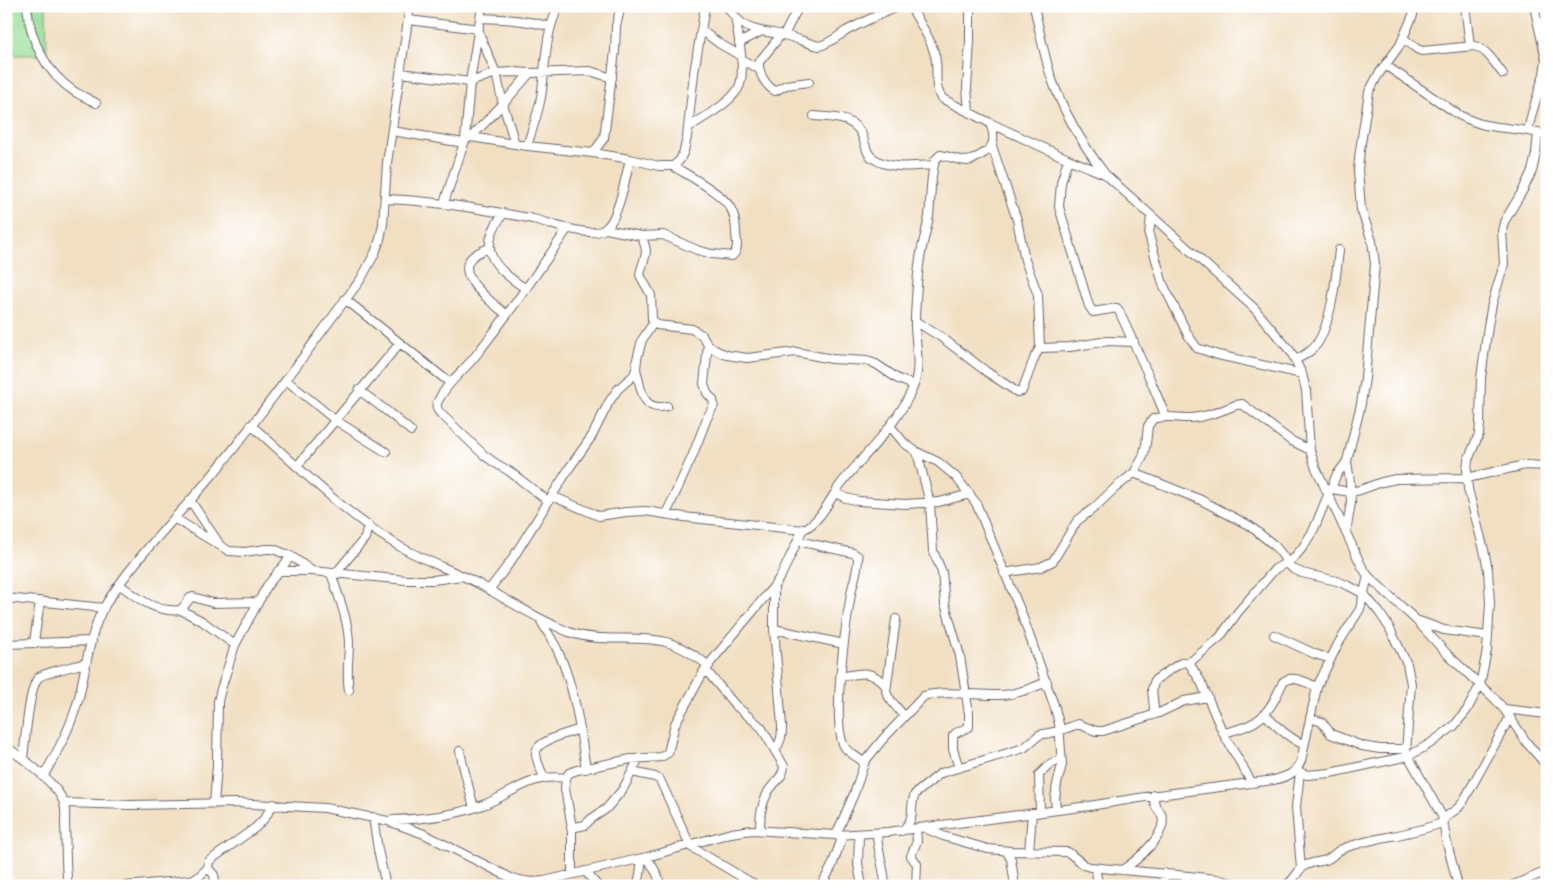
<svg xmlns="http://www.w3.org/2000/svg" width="1553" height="892" viewBox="0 0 1553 892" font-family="Mynerve,sans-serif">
<rect width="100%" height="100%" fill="#fff"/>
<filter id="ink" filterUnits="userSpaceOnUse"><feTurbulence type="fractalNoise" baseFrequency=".02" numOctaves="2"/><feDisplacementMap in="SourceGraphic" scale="10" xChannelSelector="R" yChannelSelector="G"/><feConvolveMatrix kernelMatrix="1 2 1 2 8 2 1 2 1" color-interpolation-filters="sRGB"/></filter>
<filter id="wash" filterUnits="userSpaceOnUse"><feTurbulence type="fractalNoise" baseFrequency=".0096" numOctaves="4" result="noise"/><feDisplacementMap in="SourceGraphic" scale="20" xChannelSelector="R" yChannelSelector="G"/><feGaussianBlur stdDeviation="1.12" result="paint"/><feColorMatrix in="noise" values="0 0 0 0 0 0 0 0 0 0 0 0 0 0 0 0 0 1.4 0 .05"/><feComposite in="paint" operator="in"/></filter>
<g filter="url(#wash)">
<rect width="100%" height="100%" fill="#f1dfc2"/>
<path fill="#98de97" stroke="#5d8069" d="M6 6H46L47 55H6Z"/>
</g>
<g filter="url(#ink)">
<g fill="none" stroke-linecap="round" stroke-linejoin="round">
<g stroke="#6a646a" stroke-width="10">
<path id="minor" d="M27 6C30 41 46 73 75 92 82 96 89 99 96 103
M726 6C747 34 754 29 784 35 796 38 807 43 819 46 829 44 838 36 846 31 863 22 881 13 900 6
M910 6C919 22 934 43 936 61 938 74 933 88 943 99L990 123 1068 159 1105 174
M1465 6 1470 46
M481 18C505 19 528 20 551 27
M409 20 479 29
M701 30 720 44 741 56
M479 33 496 73 503 104 515 144
M781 35 759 62C758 73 766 86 775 91L786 85 809 82
M784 35 799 6
M1403 38 1417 49 1422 51 1474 46C1487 49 1495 64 1503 74
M739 43 760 32
M741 59 759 69
M1385 65 1459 115C1467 119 1476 123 1485 125 1505 129 1526 129 1547 135
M401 73 470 82 496 73 513 72 530 73 590 71 612 78
M969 112 967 88 970 41V6
M814 116C834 117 858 117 864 141 866 147 867 155 873 158 889 170 915 166 934 165
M689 127C704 117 729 104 738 89 747 74 738 34 735 17
M392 131 464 143
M1528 131 1532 113 1544 74 1546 60 1534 6
M471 137 503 104 530 73
M465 140 470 82 482 6
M527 146C532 130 538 114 541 97 546 67 544 34 559 6
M992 146 1017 220 1025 260 1038 295 1040 348
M593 153 604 138 615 51 616 26 621 6
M1068 159 1061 183 1059 207 1089 306 1093 312 1117 308 1119 311 1150 379 1166 417
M386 199C436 201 484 209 533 219 546 222 558 227 570 229 581 231 599 236 607 227 619 216 626 175 630 159
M444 203 465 140 471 137 527 146 593 153 630 159 659 166H673L680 160 684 151 687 137 694 73 705 6
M503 214C475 251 495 268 526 289
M1151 216 1149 235 1163 284 1188 335 1197 348 1218 355 1302 374
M606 229 641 236 663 235 697 250 712 254 732 256C739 250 737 242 736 234 736 225 735 215 730 207 720 192 689 176 673 166
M641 236C651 256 643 256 640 275L651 295 652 319 657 325 692 329 702 335 708 345 717 351 727 355 747 358 796 352 832 359 867 361 876 364 898 379 914 385
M490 248C439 263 486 298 507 315
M345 299 450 383
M915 321 941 337 987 372 1017 392 1022 391 1035 356 1040 348 1070 347 1108 341 1134 342
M1295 360C1303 356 1311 352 1317 344 1332 321 1336 277 1339 250
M636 369C641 387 641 413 667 406
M286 380 335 420 386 452
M359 390 388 412 411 431
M251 425C298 466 341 511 394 543 421 560 451 569 479 584 509 601 537 619 569 632 601 644 634 634 666 642 682 646 696 656 709 666
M891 427 904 443 917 452 938 462 956 477 976 503 1021 612 1055 708 1059 724 1062 765 1057 784 1055 799 1056 810
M917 452 930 503 933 551 942 572 945 604 960 656 969 714V727L956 733 953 736V749L959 768
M297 466 400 343
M1134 473 1201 500 1250 526 1275 546 1283 556 1287 563 1293 569 1302 573 1337 581 1349 586 1364 594 1379 612 1389 627 1407 664 1411 684 1406 752 1442 816 1446 839 1458 886
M1325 488 1351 492 1360 490 1382 482 1396 479 1467 478 1525 465 1547 466
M1331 489 1336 476 1347 461
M835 493 846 498 859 501 905 504 939 502 970 494
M552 496 599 516 626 512 645 511 684 517 793 529C797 529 801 530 804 529 819 523 831 498 840 485 866 452 898 425 914 385 922 364 914 340 915 318 916 296 917 274 921 253 923 241 927 229 929 216 931 198 930 178 935 160L940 155C949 156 958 161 968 161 972 160 976 158 979 156 995 148 996 139 990 123
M190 500 218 542
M548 501 509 471 495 463 484 455 441 414C437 410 435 406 438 401 447 382 465 370 477 354 509 313 539 271 568 228
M666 514 692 457 707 418 714 405 713 400 707 393 704 384 708 345
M174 518 229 551 245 552 266 549H273L291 556 312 571 406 580H433L462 576
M1346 532 1351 503 1350 482 1347 461 1361 404 1365 378 1375 264 1372 241 1361 209 1358 170 1360 150 1369 92 1378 75 1400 45 1413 15 1415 6
M798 541 853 553 858 556C859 568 853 582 851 594 846 624 831 721 844 746 848 754 858 756 864 763
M278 571H312
M331 573C338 595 348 619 349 642 349 659 346 674 349 690
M336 573 365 538 368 525
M1004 573 1041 567 1053 561 1077 521 1094 508 1115 488 1134 473 1143 457 1146 444 1148 426 1153 419C1166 415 1177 418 1190 418 1206 417 1221 411 1236 405L1242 404 1290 440 1310 450
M1368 576 1416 620 1448 655 1494 698 1504 709 1527 743 1547 766
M120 585C139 599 156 613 181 610L190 598 193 597 213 603 258 602
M774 586V629L782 726C782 736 781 742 775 750
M489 590 511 561 570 467 592 436 609 402 618 389 634 375 636 369 637 359 642 340 654 322
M6 598 104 608
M181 610 202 621 235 645
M540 619C545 629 552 639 557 649 575 687 580 728 586 769
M896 619 886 691C888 700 899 708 904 717
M1419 621 1444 630 1488 636
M774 629 844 644
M1274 635 1315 654 1331 659
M34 642 40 601
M6 644 92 641
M1189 663 1220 637 1238 612 1275 569 1293 559 1303 547 1314 529 1328 495
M705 669 735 705 761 727 784 766C784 777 773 783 768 792 761 805 760 816 760 830
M841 677C860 673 872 669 886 686
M1504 709 1547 714
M1265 714C1277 728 1288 737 1304 745
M1153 715 1154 708 1152 689 1155 680 1179 664 1184 662 1189 663 1201 682 1223 733 1252 783
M1310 718 1322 722 1331 734 1362 746 1380 749H1406
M1223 733C1261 725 1268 715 1283 682 1293 674 1307 683 1317 687
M6 747C22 757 60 786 64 804 66 810 65 817 65 823 66 844 65 865 68 886
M460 751 463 765 474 808
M23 758C25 743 29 687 38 678 44 672 76 666 86 663
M1297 769 1300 772 1307 775 1330 773 1409 756 1431 743 1454 726 1467 710 1480 685 1487 650 1490 603 1488 570 1484 550 1468 489 1467 469 1468 460 1479 434 1480 424 1481 378 1488 326 1492 304 1504 264 1502 231 1504 222 1523 190 1532 171 1536 154 1538 132
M632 772 655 777 660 780 690 845
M1300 772 1296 807 1301 869
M43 777C57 752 70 729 78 701 85 674 90 630 104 607 133 560 174 520 210 478 263 414 311 345 361 279L375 253 380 239 383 224 387 163 410 6
M544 778C542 771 535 760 536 752 537 740 570 733 580 729
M64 803 131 805 235 803 325 808 388 821 424 834 511 878C523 881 532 883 544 881L647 857 731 833 752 830 836 835 888 832 1089 806 1158 795 1274 780C1288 776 1295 774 1301 761L1317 687 1338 644 1360 609 1368 576 1361 565 1315 466 1310 450 1306 390 1302 374 1291 352 1254 308 1105 174C1083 145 1063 111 1051 77 1044 54 1039 30 1034 6
M214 804 217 765 218 701 221 689 235 645 267 586 291 556
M1040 812 1039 775 1050 764 1061 759
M373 817 378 850 386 886
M1443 819 1458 808 1463 802 1510 717
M393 820C422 819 452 816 480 806 510 796 530 773 566 778
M571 828 585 825 591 819 606 809 623 789 639 758
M916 829 917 841 911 856 917 864 916 886
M927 829 943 836 988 849 1011 851 1068 852 1084 865 1090 867 1188 876 1216 879 1244 886
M902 831C918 815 908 810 915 794L941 773 1024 748 1039 735 1059 731 1078 724 1096 731H1103L1159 713 1184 701 1208 697
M877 833C877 852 885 868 885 886
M836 835 854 794 865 761 883 739 924 696C943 690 980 696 1002 695 1017 694 1032 688 1047 682
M859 835 858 864 862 886
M688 845 757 886
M1006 851 1011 859 1015 886
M1029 852 1032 813
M647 857 657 874 661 886
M1095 868 1099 886
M1122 870C1135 862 1168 835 1162 816 1158 806 1154 811 1154 795
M585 871 598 886
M572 874V827L565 789 566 778 569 773 577 770 631 759 661 757 668 753 675 724 705 669 774 586 782 574 803 529
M126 886 190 880 197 878 208 868
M216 886 214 875 208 868 209 861 255 828 263 820 274 804
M637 886 640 875 642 858
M821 886 832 866 843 835
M1163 886 1164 873
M1285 886C1295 880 1297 871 1304 866 1311 862 1319 862 1326 860 1333 857 1336 851 1342 849 1375 836 1410 836 1444 822
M1511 886 1547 871"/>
</g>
<use href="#minor" stroke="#fff" stroke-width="8"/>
</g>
</g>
<rect width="1553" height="892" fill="none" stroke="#fff" stroke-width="25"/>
</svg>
